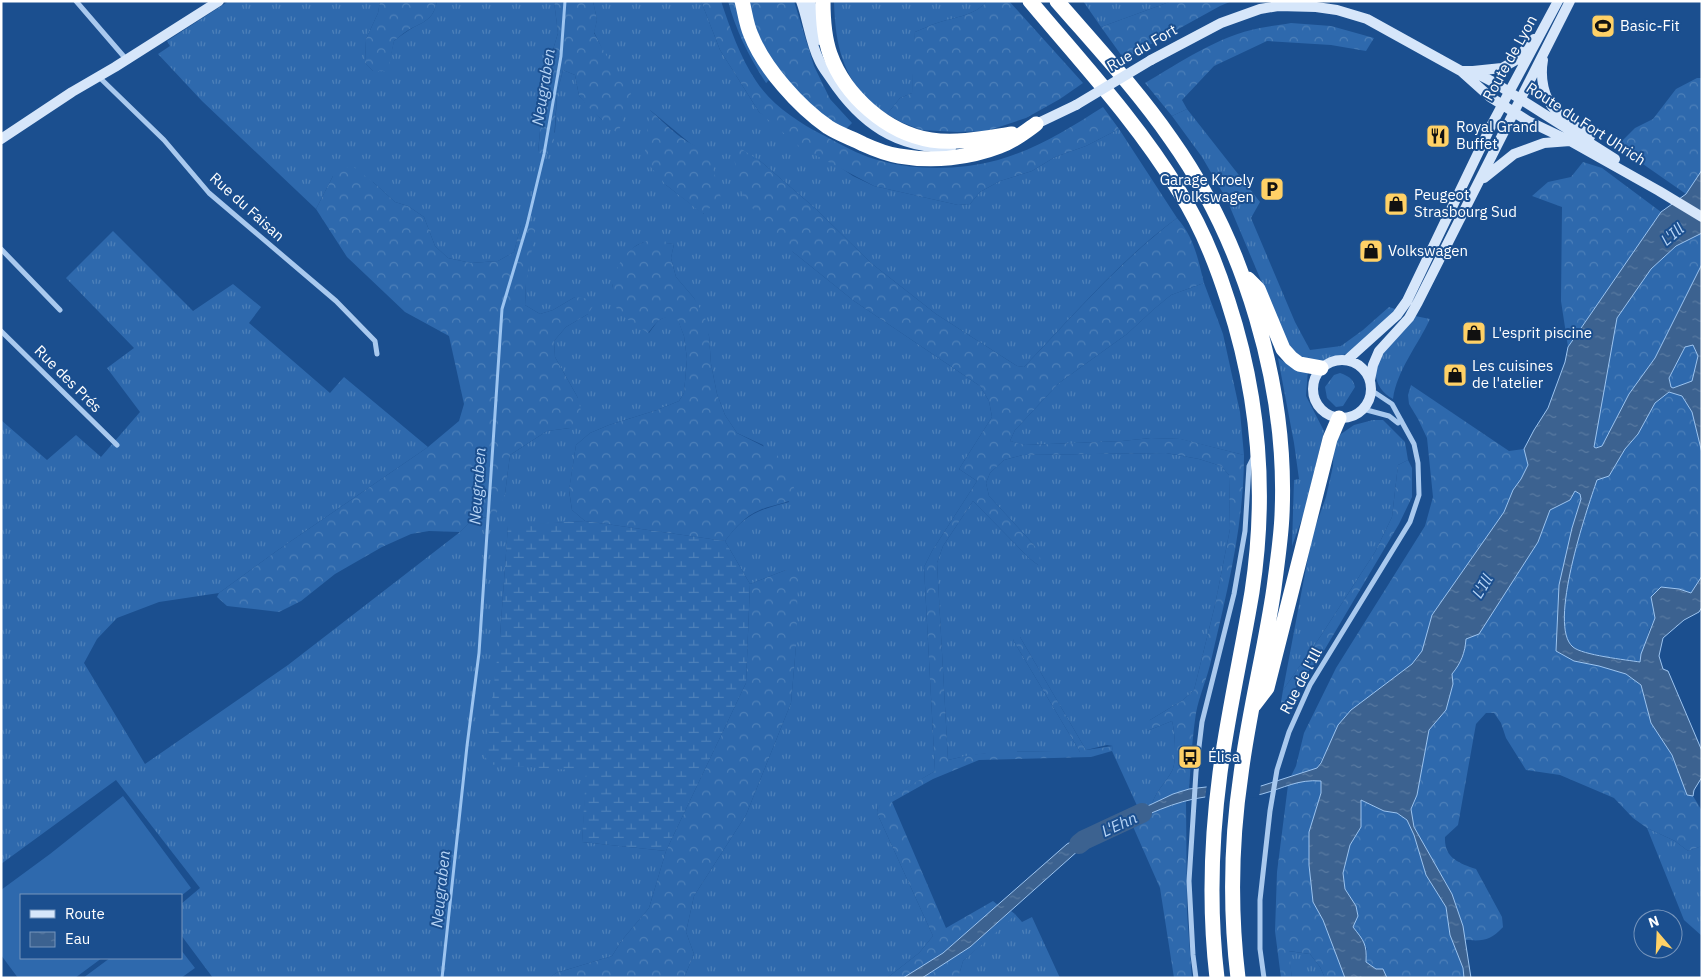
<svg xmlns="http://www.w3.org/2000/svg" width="1703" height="979" viewBox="0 0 1703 979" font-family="'IBM Plex Sans',sans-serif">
<defs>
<pattern id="grass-tufts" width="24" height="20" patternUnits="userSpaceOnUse" patternTransform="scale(1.25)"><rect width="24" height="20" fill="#2e69ad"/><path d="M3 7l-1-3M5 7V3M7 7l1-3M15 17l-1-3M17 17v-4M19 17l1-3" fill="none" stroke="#4d80b9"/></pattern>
<pattern id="forest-crowns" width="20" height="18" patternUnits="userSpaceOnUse" patternTransform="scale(1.25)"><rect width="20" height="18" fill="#2e69ad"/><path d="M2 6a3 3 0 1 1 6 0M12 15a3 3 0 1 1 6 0" fill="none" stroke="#4d80b9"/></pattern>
<pattern id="wetland-marsh" width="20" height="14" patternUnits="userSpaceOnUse" patternTransform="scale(1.25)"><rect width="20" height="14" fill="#2e69ad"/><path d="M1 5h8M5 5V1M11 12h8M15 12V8" fill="none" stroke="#4d80b9"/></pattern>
<pattern id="water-ripples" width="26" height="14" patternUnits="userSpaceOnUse" patternTransform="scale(1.25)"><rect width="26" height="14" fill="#3c6290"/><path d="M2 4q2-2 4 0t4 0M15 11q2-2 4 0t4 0" fill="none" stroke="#597aa1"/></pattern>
</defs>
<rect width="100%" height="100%" fill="#1b4f8f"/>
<path fill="url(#grass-tufts)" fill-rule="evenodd" d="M229 1H380L378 13 366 39 365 63 373 71H387L394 41C400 36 407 31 414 27 427 21 434 17 437 1H554L558 33 552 53 543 99 538 152 555 132 557 94 563 70 575 75 579 96 602 120 605 55 594 32 597 20 593 1H701L720 50 759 112 853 176 874 186 958 205 970 204 980 192 1000 181 1032 171 1055 157 1086 146 1119 129 1177 218C1120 260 1073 316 1024 367L1017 366 936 314 871 263 816 209 759 160 793 252 854 301 980 386 989 401 992 417 959 469 977 481 932 551 924 567 935 771 878 805 877 813 933 936 919 953 887 978H684L694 954 686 932 694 896 746 815 791 703 796 646 786 570 750 584 725 541C745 514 758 510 789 502L763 445 737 433 725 415 717 394 711 364 709 336 694 298 676 277 671 258 674 244C667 244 657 240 650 241 626 244 618 267 612 287L649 333C658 321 660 315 677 317L684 336 687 359 684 393 679 401 657 410 609 425 590 433 576 445 569 491 572 510 585 521 508 526 500 636 587 771 582 842 666 851 649 908 622 940 612 956 556 973 549 978H213L181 935V904L200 888 116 780 1 864V420L47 460 76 435 101 457 140 412 107 368 134 348 66 278 113 231 193 311 233 284 261 307 249 323 330 393 344 377 428 447 278 550 219 593 159 602 117 618 97 639 84 663 145 764 288 665 460 532 476 516 487 518 505 494 510 455 547 431 570 428 578 398 555 357 554 341 566 327 588 314 575 297 553 310 540 314 525 305 526 284 521 225 514 252 498 261 471 263 448 258 435 246 424 217 408 206 395 202 373 182 333 176 316 209 202 101 158 54 170 46 167 41ZM650 110 691 144 699 148 704 214 666 185Z
M834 1H987C975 16 954 17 937 23 930 25 923 29 915 32L912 93 900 98 887 114C880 109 872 104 866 98 840 70 835 38 834 1Z
M1083 1H1172L1101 27Z
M1187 109 1260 202 1251 218 1295 322 1310 350 1341 346 1363 330 1389 307 1398 310C1374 332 1341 373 1303 358 1298 356 1294 351 1290 349L1227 200 1202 157 1172 116Z
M1204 283 1223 334 1240 412 1244 455 1180 439 1151 438 1122 441 1025 445 1010 441 1015 430 1059 383 1127 334 1154 309 1171 295Z
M1415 316 1430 319C1418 345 1397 370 1393 399 1378 391 1371 375 1379 358 1385 345 1406 332 1415 316Z
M1278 358 1293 367 1308 370 1306 396 1324 431 1304 513 1292 546 1294 480 1299 479 1294 443Z
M1340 373C1348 376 1353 378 1355 387L1343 406 1336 407 1327 398 1325 387 1334 375Z
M1373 420H1383L1405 442 1408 460 1398 465 1392 517 1375 552 1320 637 1283 690 1312 536 1326 497 1333 466 1334 444 1341 434 1354 425Z
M1166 453 1199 459 1221 466 1229 475 1230 529 1215 605 1194 690 1183 700 1150 720 1147 731 1172 721C1175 732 1177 761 1172 771 1165 784 1157 789 1152 804L1139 810 1112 751 1113 746 1107 745 1086 750 1020 637 1013 640 1080 752C1035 752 992 749 948 760L937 563 943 546 973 501 1029 558 1038 565 1035 546 989 496 986 483 990 473 1004 460 1023 455Z
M1647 828 1675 841 1688 851 1702 846V936L1684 920Z
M1015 914 1022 922 1032 917 1060 978H959V975L963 961Z
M1288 951 1310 954 1320 967 1325 978H1292Z"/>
<path fill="url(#forest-crowns)" d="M380 1H437C434 17 427 21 414 27 407 30 400 36 394 41L388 71H373L365 63 366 39 378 13Z
M554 1H593L597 20 594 33 606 55 631 93 618 134 592 111 579 96 575 75 563 70 557 94 553 155 538 153 543 99 552 53 558 33Z
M701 1H721C730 28 740 57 756 81 772 105 798 122 823 135 838 143 852 151 868 157 908 171 957 171 998 160 1037 149 1070 128 1103 107L1119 129 1086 146 1055 157 1032 171 1000 181 980 192 970 204 958 205 874 186 800 147 759 112 720 50Z
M728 1H735L770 79 766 83C749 57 736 31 728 1Z
M747 1H794L814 66 830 99 852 123 845 130 830 122 807 102 782 74 761 46Z
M987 1H1009L1083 83 1060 99 1026 118 987 131 957 132 921 130 901 122 887 114 900 98 912 93 913 50 915 32C923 29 930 25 937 23 954 17 975 16 987 1Z
M1172 1H1232L1220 6 1124 59 1101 27Z
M1291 23 1331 26 1374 38 1366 51 1331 45 1267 41 1214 66 1182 100 1187 109 1172 116 1145 83C1181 62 1218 36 1260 28 1270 26 1280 25 1291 23Z
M1697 78H1702V170L1686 194 1617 146 1635 128 1653 119 1676 89Z
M650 110C667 125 685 146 708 149L721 198 703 214 666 185 644 159Z
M738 147 759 160 816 209 871 263 936 314 1017 366 1024 367C1073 316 1120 261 1177 218 1194 237 1198 259 1204 283L1171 295 1154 309 1127 334 1059 383 1015 430 1010 441 1026 445 1122 441 1151 438 1181 439 1244 455C1244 527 1226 596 1210 665 1206 681 1199 697 1196 713 1192 738 1191 764 1189 789L1173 794 1152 804C1157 789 1165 784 1172 771 1177 761 1175 732 1172 721L1147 731 1146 724 1150 720 1183 700 1194 690 1215 605 1230 529 1229 475 1221 466 1199 459 1166 453 1023 455 1004 460 990 473 986 483 989 496 1035 546 1042 562 1038 565 1029 558 973 501 943 546 937 563 948 760 970 755 995 752H1080L1013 640 1016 636 1020 637 1086 750 1113 746 1112 751 1091 757 979 760 933 779 892 802 946 928 993 901 999 906 943 953 903 978H887L919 953 933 936 877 813 878 804 935 771 924 567 932 551 977 481 959 469 992 417 989 401 980 386 854 301 793 252 743 198 732 150Z
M1583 162 1602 168 1661 212 1568 347 1561 301 1562 207 1532 196 1548 182 1571 177Z
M351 165 373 182 395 202 408 206 424 217 435 246 448 258 471 263 498 261 514 252 521 224 536 226 526 284 525 305 540 314 553 310 575 297 590 299 593 306 588 314 566 327 554 341 555 357 578 398 582 416 570 428 547 431 510 455 505 494 496 514 487 518 476 516 460 532 429 531 411 534 382 547 335 574 301 601 279 612 227 606 217 597 219 593 278 550 428 447 459 421 464 404 449 336 405 312 347 257 316 209 333 176Z
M1702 233V264L1692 287 1655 358 1629 394 1602 446 1596 448 1594 447V438L1617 318 1650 269 1676 246Z
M662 234 666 243 674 244 671 258 676 277 694 298 705 317 709 336 711 364 717 394 725 415 737 433 775 452 787 469 797 496C786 505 773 504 760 510 745 516 735 528 725 541L585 521 572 510 569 490 576 445 590 433 609 425 657 410 679 401 684 393 687 359 684 336 677 318C660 315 658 321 648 333 638 326 622 318 615 306 606 289 618 257 634 247 642 242 653 239 662 234Z
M1693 344 1698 356 1692 382 1673 388H1671L1669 378 1685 347Z
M1411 385 1509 451 1524 449 1528 465 1521 479 1513 490 1504 512 1432 615 1422 651 1412 664 1390 681 1327 750 1317 768 1291 776 1296 766 1304 733 1336 668 1425 526 1433 497 1427 438 1418 419 1409 404 1408 395Z
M1669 392 1682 396 1692 412 1702 453V576L1691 593 1679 589 1651 597 1655 618 1649 630 1641 662C1628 660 1581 654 1573 647 1547 626 1587 508 1597 480L1609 476 1625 449 1638 434 1655 403Z
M1408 460 1412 468V497L1399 524 1322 654 1280 708 1283 690 1320 637 1375 552 1392 517 1398 465Z
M1575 491 1580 494 1581 499 1556 651 1626 674 1641 685 1651 723 1672 755 1687 794 1693 796 1702 811V846L1688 851 1675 841 1647 828 1633 818 1614 798 1560 775 1526 770 1506 738 1501 723 1494 713H1486L1476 724 1458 825 1445 837C1444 858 1459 863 1476 869L1502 917 1503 927C1490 941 1484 941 1465 940L1463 926 1452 894 1414 827 1411 809 1417 795 1429 730 1446 710 1453 684 1452 674C1461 663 1465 653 1466 639L1479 633 1538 542 1550 510 1570 500Z
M786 570 798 578 796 646 791 703 746 815 694 896 686 932 694 954 684 978H549L556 973 612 956 622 940 649 908 666 851 746 683 750 584Z
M1308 780 1322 781 1321 793 1309 832V865L1313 902 1323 920 1345 978H1325L1320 967 1310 954 1289 951 1292 978H1281L1275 931 1277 872 1288 785Z
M1361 800 1384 811 1397 813 1407 820 1414 835 1426 875 1446 907 1450 935 1463 968 1464 978H1387L1383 969H1376L1366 962 1367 949 1353 927 1356 906 1345 889 1343 873 1350 845 1361 827Z
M1186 801 1187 913 1192 978H1174L1160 888 1131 822 1154 811Z
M1011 911 1015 914 1009 921 963 961 959 975V978H922L970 947Z"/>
<path fill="url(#wetland-marsh)" d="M585 521 725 541 750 584 746 683 666 851 582 842 586 771 484 764 500 636 508 525Z"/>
<path fill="#2e69ad" d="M123 796 191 888 181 896 21 895V958H102L75 978H18L1 955V890L50 854Z
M181 950 195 968 181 978H83L110 958H181Z"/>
<path fill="url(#water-ripples)" stroke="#9cc4f0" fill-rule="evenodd" d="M1702 170V233L1676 246 1651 269 1617 318 1594 447 1596 448 1602 446 1629 394 1655 358 1702 264V453L1692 412 1682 396 1669 392 1655 403 1638 434 1625 449 1609 476 1597 480C1587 509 1547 626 1573 647 1582 655 1627 660 1640 662L1641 654 1655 618 1651 597 1661 587 1679 589 1691 593 1702 576V607L1699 612 1684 620 1663 638 1659 656 1663 669 1668 671 1702 751V777L1694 790 1693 796 1687 795 1672 755 1651 723 1641 685 1626 674 1599 666 1574 661 1556 651 1559 585 1572 528 1581 499 1580 494 1575 491 1570 500 1550 510 1538 542 1479 634 1466 639C1465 653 1461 663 1452 674L1453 684 1446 710 1429 730 1417 795 1411 809 1414 827 1452 894 1463 926 1471 978H1464L1463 968 1450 935 1446 907 1426 875 1414 835 1407 820 1397 813 1384 811 1361 800V827L1350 845 1343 873 1345 889 1356 906 1358 916 1353 927C1364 941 1367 944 1366 962L1376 969H1383L1387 978H1345L1323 920 1313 902 1309 865V832L1321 793V781C1298 779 1284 788 1262 794 1244 799 1224 795 1205 797 1175 801 1146 815 1119 828L1116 821 1173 794 1189 789 1206 787 1261 786 1317 768 1321 763 1338 725 1351 710 1412 664 1422 651 1432 615 1504 512 1513 490 1521 479 1528 465 1524 449 1534 430 1548 408 1565 362 1568 347 1661 212 1686 194ZM1693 345 1698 356 1692 381 1673 388 1671 387 1669 378 1685 347Z
M1099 827 1103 835 1080 849 970 947 922 978H903L943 953 1067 844Z"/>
<path fill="#1b4f8f" d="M1207 784H1261L1259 797 1205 799Z"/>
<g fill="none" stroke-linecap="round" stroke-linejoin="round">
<path stroke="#9cc4f0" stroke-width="3" d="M442 978 467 746 479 653 502 309 527 225 544 154 561 56 565 1"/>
<path stroke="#3c6290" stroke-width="20" d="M1079 844 1084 840 1142 813"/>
<path stroke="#a9c9ee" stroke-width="5" d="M76 1 126 59
M99 77 164 140 209 193 336 301 375 341 377 354
M1 249 60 310
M1 331 117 445
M1363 409 1389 416 1398 423 1401 420
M1196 978 1193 955 1189 881 1196 772 1202 722 1234 594 1245 531 1249 466 1253 458
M1264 978 1260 949V900L1270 811 1277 770 1289 732 1310 685 1410 522 1419 495 1418 463 1414 444 1392 404 1371 390"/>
<path stroke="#d6e6fa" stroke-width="10" d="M801 1C808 20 810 42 819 60 822 67 827 73 831 79 861 124 896 148 951 148
M810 1 820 40
M1151 60 1221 23 1260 9 1278 6 1316 7 1337 10 1367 19 1461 71 1490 97 1528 121 1570 141 1659 191 1702 217
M1543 60C1540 77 1543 98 1556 111 1566 121 1580 128 1590 137
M1461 71H1472L1495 83 1615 159
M1473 71 1502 68 1516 60 1534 39
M1032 126 1076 105
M1 139 72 92 115 67 219 1
M1484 178 1514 154 1544 143 1570 141
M1313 389a29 29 0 1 1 58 0a29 29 0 1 1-58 0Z
M1347 360 1397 315 1407 301 1492 124 1558 1
M1370 380 1373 365 1379 351 1409 318 1418 302 1570 1"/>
<path stroke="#fff" stroke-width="15" d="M742 1C745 12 746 24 751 35 764 68 799 107 828 127 839 134 851 138 863 144 874 149 886 154 899 156 933 162 969 158 1000 146 1014 141 1025 132 1036 124
M823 1C823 19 824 37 830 54 845 96 887 133 931 140 957 144 986 138 1012 134
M1030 1C1082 63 1137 122 1179 191 1201 225 1216 263 1228 301 1259 396 1267 494 1252 592 1242 652 1228 713 1220 773 1211 841 1209 910 1217 978
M1057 1C1096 46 1137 90 1171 139 1245 243 1288 387 1282 515 1281 539 1277 564 1274 588 1265 650 1249 711 1241 774 1231 841 1230 911 1238 978
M1248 279 1258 289 1283 349 1291 358 1299 364 1321 368
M1254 705 1267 688 1330 439 1339 418"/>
<path stroke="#d6e6fa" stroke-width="10" d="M1076 105 1151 60"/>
</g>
<defs>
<g id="stadium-square" transform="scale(1.25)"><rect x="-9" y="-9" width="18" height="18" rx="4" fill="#ffd166" stroke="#1b4f8f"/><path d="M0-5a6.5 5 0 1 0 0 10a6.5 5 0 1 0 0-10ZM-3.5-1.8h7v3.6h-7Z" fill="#111"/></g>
<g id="restaurant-square" transform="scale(1.25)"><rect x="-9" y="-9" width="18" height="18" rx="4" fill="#ffd166" stroke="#1b4f8f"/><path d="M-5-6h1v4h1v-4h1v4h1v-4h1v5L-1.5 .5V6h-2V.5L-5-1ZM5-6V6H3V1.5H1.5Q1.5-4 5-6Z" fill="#111"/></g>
<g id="parking-square" transform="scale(1.25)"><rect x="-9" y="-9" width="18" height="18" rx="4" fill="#ffd166" stroke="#1b4f8f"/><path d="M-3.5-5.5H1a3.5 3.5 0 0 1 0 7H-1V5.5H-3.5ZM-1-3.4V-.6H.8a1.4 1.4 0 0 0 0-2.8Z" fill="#111"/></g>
<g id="shop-square" transform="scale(1.25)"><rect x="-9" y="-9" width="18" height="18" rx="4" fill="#ffd166" stroke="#1b4f8f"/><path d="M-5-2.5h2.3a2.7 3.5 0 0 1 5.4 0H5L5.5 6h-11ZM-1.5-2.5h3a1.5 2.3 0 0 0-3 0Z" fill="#111"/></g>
<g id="bus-square" transform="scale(1.25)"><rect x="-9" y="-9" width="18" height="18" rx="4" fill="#ffd166" stroke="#1b4f8f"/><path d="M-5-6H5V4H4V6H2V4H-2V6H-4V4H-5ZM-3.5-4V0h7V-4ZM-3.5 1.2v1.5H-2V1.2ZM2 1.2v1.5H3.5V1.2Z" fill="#111"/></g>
</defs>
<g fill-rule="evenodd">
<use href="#stadium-square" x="1603" y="26"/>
<use href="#restaurant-square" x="1438" y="136"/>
<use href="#parking-square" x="1272" y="189"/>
<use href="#shop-square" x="1396" y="204"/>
<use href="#shop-square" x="1371" y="251"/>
<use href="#shop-square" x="1474" y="333"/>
<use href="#shop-square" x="1455" y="375"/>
<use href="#bus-square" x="1190" y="757"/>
</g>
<g text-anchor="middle" stroke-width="4" stroke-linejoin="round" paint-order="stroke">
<g font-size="15" fill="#fff" stroke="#1b4f8f" text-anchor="start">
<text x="1620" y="31">Basic-Fit</text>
<text x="1456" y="132">Royal Grand<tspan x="1456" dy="17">Buffet</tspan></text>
<text x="1254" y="185" text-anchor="end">Garage Kroely<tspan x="1254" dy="17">Volkswagen</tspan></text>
<text x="1414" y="200">Peugeot<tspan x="1414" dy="17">Strasbourg Sud</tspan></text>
<text x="1388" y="256">Volkswagen</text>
<text x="1492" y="338">L'esprit piscine</text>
<text x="1472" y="371">Les cuisines<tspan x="1472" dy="17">de l'atelier</tspan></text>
<text x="1208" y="762">Élisa</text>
</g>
<g font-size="15" fill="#fff" stroke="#1b4f8f">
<text transform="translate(1142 48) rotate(-30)" y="5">Rue du Fort</text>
<text transform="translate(1510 58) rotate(-61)" y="5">Route de Lyon</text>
<text transform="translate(1586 124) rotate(33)" y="5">Route du Fort Uhrich</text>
<text transform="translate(247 207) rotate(42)" y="5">Rue du Faisan</text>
<text transform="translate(68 379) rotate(45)" y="5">Rue des Prés</text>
<text transform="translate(1301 681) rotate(-62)" y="5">Rue de l'Ill</text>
</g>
<g font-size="16" font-style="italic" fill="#b5d3f5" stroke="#1b4f8f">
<text transform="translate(543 87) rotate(-81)" y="6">Neugraben</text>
<text transform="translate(1672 234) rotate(-40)" y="6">L'Ill</text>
<text transform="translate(477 486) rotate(-86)" y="6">Neugraben</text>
<text transform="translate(1482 586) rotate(-59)" y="6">L'Ill</text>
<text transform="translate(1119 824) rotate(-25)" y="6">L'Ehn</text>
<text transform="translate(440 889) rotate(-84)" y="6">Neugraben</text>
</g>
</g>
<rect width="1703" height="979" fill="none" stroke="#ffffff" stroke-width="5"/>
<rect x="20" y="894" width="162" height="65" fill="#1b4f8f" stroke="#7695bc"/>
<rect x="30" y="910" width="25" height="8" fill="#d6e6fa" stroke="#7695bc"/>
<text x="65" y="919" font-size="15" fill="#ffffff">Route</text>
<rect x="30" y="932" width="25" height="15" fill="url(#water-ripples)" stroke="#7695bc"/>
<text x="65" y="944" font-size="15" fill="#ffffff">Eau</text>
<g transform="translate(1658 934) rotate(341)"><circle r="24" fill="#1b4f8f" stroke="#7695bc"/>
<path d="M0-4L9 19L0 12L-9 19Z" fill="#ffd166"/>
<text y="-8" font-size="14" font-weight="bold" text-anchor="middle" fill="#ffffff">N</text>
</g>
</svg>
